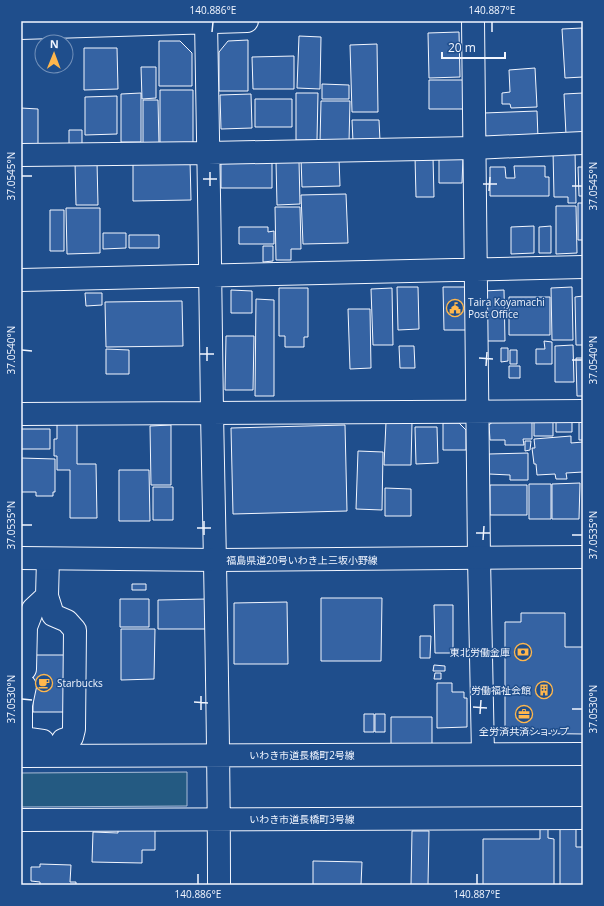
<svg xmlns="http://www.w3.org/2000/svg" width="604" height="906" viewBox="0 0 604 906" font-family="'Open Sans','Noto Sans JP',sans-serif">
<rect width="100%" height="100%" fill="#1f4e8c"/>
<path fill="#245a82" stroke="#a8bbd7" d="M187 772V806L21 807V773Z"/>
<path fill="#3563a3" stroke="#f2f6ff" d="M582 28 583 77 565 78 562 29Z
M459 32 460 77 429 78 428 33Z
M299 36 321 37 320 89 297 88Z
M248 40V91H219V52L228 41Z
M159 41H180L192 53V86H159Z
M377 44 378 112H352L350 45Z
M84 48H117L118 89 84 90Z
M294 56V89H253L252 57Z
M141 67H156V98L142 99Z
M535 68 537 107 511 108 510 104H502V93L510 92 509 70Z
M429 80H463V109H429Z
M322 84 349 85V99H322Z
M160 90H193V145L160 146Z
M141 93V142H121V94Z
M296 93H318L317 140H296Z
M583 93V134L566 135 564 94Z
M251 94 252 128 221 129 220 95Z
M117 96V134L85 135V97Z
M255 99H292V127H255Z
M143 100H158L159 145H143Z
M321 101H350L349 142H320Z
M21 108 38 109V145H21Z
M537 111 538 138 486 140 484 113Z
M352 120H379L380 141 353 142Z
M69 130H82V147H69Z
M553 151H575L576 203H568V197H554Z
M415 157H433L434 197H416Z
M301 158H339L340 186 302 187Z
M439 158H463L462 183H439Z
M190 160 191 200 133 201V161Z
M272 160V188H221V161Z
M276 161H299L300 204 277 205Z
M75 162H97L98 205H76Z
M514 166H545V177H549V196H490V167H505L506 178H515Z
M578 167H583V196H579Z
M346 194 348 243 303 244 301 195Z
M578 203H583V240H578Z
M556 206H576L577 253 556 254Z
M275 207H300L301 249H291V260H276Z
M66 208H100V253L67 254Z
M50 210H64V251H50Z
M534 226V253L511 254V227Z
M551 226V253H539V227Z
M239 227H268V232L274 231V244H239Z
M103 233H126V248L103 249Z
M129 235H159V248H129Z
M263 246H273V261L263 262Z
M397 287H418L419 329 398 330Z
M443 287H465L466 330H444Z
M572 287 573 340H552L551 288Z
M279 288H308V337H304V347H285V336H279Z
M392 288 393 345H373L371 289Z
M231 290 252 291V313H231Z
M504 290 505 341H485L483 291Z
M85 293H102V305L86 306Z
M583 296V345H576L575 297Z
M509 297H550V335H509Z
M256 299 274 300V396H255Z
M182 301 183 346 106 347 105 302Z
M348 309H370L371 368 350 369Z
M226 336H254L253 390H225Z
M544 341 552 342V364H536V349H545Z
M573 345 574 382H555V346Z
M399 346H414L415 368H400Z
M501 348H508V361L501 362Z
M106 349 129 350V374H106Z
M510 350H517V364H510Z
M576 358H583V396H577Z
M509 366H520V378H509Z
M496 419H532V439H523L524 445H505V440H490L489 425Z
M534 419H553V436H534Z
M556 419H572V432H556Z
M579 419H583V440H579Z
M77 422V464H96L97 518H70V470H57V456H54V439H57V423Z
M386 422 412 423 411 465H384Z
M443 423H459L466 430V450H443Z
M171 425V485H151L150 426Z
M345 425 347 511 233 514 231 428Z
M415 427H437L438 463 416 464Z
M21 429H50V449H21Z
M571 436V443L583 442V472L566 473 567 479H556L555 474 537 475 536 464H534L532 448H535L534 439Z
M525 441H531L530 450 525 451Z
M358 451 383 452 382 510 356 509Z
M528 453V480H510V475L489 474V454Z
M21 458 55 459V492H53V496H36V492H21Z
M119 470H149L150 521H119Z
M580 483 579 519H552V484Z
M529 484H551V519H529Z
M490 485H527V515H490Z
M153 487H173V520H153Z
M385 488 411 489V516H385Z
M132 584H146V590H132Z
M321 598H382L381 661H321Z
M120 599H149V627H120Z
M207 599V629H158V600Z
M287 602 288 664H234V603Z
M434 605H453V653H435Z
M521 613H565V647H583V734L505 733V622H521Z
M121 629H155L154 679 121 680Z
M420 636H431L430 658H420Z
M33 655H68V712H33Z
M434 665 445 666V671H433Z
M435 673H441V679H434Z
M437 683H452V692H464V698H467V727L437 728Z
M364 714H374V732H364Z
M375 714H385V732H375Z
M391 717H432V747H391Z
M540 826H548V838L554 839V885H483V839H540Z
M560 826H576V847H583V885H560Z
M118 828 155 829V850H142V863L92 862 93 832 118 833Z
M412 831H429L428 885H411Z
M313 861 362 862 361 885H313Z
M40 864 71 865 70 882H76V885H40V882L31 881V867H40Z"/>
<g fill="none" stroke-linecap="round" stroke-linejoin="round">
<g stroke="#f2f6ff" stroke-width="24">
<path id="minor" d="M206 21C209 151 210 282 212 412 215 570 219 727 219 885
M473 21 479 558 483 754
M21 28 247 21
M21 155 208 153 474 148 583 143
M21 280 583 267
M21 414 583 411
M48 559 47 596 53 615 67 621 75 630 74 729 72 737 63 740
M25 669 26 627 33 609 47 596
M25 686 21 705V735L29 739 43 741
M21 756 583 754
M21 820 583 818"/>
</g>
<g stroke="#f2f6ff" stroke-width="24">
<path id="major" d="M21 558 216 560 583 557"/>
</g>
<use href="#minor" stroke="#1f4e8c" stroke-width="22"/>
<use href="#major" stroke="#1f4e8c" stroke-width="22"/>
</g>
<path fill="none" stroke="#f2f6ff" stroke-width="1.5" d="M212 32 213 22M492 32V22M22 176H32M203 179H217M483 184H497M210 186V172M572 186H582M489 191 490 177M22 350 32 351M200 354H214M479 358 493 359M572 360H582M207 361V347M486 366 487 352M22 525H32M197 528H211M476 533H490M204 535V521M572 535H582M483 540 484 526M22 699 32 700M194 702 208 703M473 707 487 708M572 709H582M201 710V696M480 714 481 700M198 884V874M477 884V874"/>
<defs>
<g id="civic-ring" transform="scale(0.9)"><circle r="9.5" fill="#1f4e8c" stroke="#ffb74d" stroke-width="1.5"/><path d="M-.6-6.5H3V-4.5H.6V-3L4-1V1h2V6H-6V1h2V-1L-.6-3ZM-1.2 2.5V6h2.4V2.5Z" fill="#ffb74d"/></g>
<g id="bank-ring" transform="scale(0.9)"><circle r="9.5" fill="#1f4e8c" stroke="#ffb74d" stroke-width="1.5"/><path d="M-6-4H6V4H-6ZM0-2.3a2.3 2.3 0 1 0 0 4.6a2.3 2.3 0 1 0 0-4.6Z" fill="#ffb74d"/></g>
<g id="cafe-ring" transform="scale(0.9)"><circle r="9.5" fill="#1f4e8c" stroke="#ffb74d" stroke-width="1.5"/><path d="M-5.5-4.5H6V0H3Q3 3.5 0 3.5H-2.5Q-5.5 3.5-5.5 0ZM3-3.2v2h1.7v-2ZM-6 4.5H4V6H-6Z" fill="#ffb74d"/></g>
<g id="building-ring" transform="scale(0.9)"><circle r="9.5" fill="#1f4e8c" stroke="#ffb74d" stroke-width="1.5"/><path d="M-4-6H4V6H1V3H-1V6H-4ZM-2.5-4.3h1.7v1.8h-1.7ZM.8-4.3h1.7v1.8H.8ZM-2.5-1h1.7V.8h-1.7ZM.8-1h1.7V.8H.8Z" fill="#ffb74d"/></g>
<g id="office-ring" transform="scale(0.9)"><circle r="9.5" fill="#1f4e8c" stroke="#ffb74d" stroke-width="1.5"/><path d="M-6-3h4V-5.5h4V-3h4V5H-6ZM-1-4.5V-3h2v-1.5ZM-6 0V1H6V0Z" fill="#ffb74d"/></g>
</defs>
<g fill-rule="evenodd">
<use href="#civic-ring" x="455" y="308"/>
<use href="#bank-ring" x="523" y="652"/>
<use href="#cafe-ring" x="44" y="683"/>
<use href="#building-ring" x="544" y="690"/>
<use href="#office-ring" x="524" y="714"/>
</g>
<g text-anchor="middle" stroke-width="3" stroke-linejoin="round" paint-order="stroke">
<g font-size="10" fill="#f2f6ff" stroke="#1f4e8c" text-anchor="start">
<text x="468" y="306">Taira Koyamachi<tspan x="468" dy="12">Post Office</tspan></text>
<text x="510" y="656" text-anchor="end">東北労働金庫</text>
<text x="57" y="687">Starbucks</text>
<text x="531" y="694" text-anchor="end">労働福祉会館</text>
<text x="524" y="735" text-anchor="middle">全労済共済ショップ</text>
</g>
<g font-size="10" fill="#f2f6ff" stroke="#1f4e8c">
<text x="302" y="564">福島県道20号いわき上三坂小野線</text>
<text x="302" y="759">いわき市道長橋町2号線</text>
<text x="302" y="823">いわき市道長橋町3号線</text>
</g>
</g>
<rect width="604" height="906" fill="none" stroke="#1f4e8c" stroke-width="44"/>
<g transform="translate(54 54) rotate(1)"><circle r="19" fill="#1f4e8c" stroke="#7391ba"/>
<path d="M0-3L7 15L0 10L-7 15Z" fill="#ffb74d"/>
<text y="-6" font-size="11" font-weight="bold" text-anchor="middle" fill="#f2f6ff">N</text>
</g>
<path d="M442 52v6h63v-6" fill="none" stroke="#f2f6ff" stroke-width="2"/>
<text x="448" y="52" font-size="12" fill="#f2f6ff" stroke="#1f4e8c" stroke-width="3" paint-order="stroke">20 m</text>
<rect x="22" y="22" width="560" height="862" fill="none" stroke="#f2f6ff" stroke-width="1.5"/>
<g font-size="10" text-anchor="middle" fill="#f2f6ff">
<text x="213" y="14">140.886°E</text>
<text x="492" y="14">140.887°E</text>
<text transform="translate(11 176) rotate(-90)" y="4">37.0545°N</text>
<text transform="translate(593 186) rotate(-90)" y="4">37.0545°N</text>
<text transform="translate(11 350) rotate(-90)" y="4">37.0540°N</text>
<text transform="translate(593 360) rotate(-90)" y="4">37.0540°N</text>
<text transform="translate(11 525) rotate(-90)" y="4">37.0535°N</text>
<text transform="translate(593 535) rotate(-90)" y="4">37.0535°N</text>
<text transform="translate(11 699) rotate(-90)" y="4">37.0530°N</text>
<text transform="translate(593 709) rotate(-90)" y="4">37.0530°N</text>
<text x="198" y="898">140.886°E</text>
<text x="477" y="898">140.887°E</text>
</g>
</svg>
